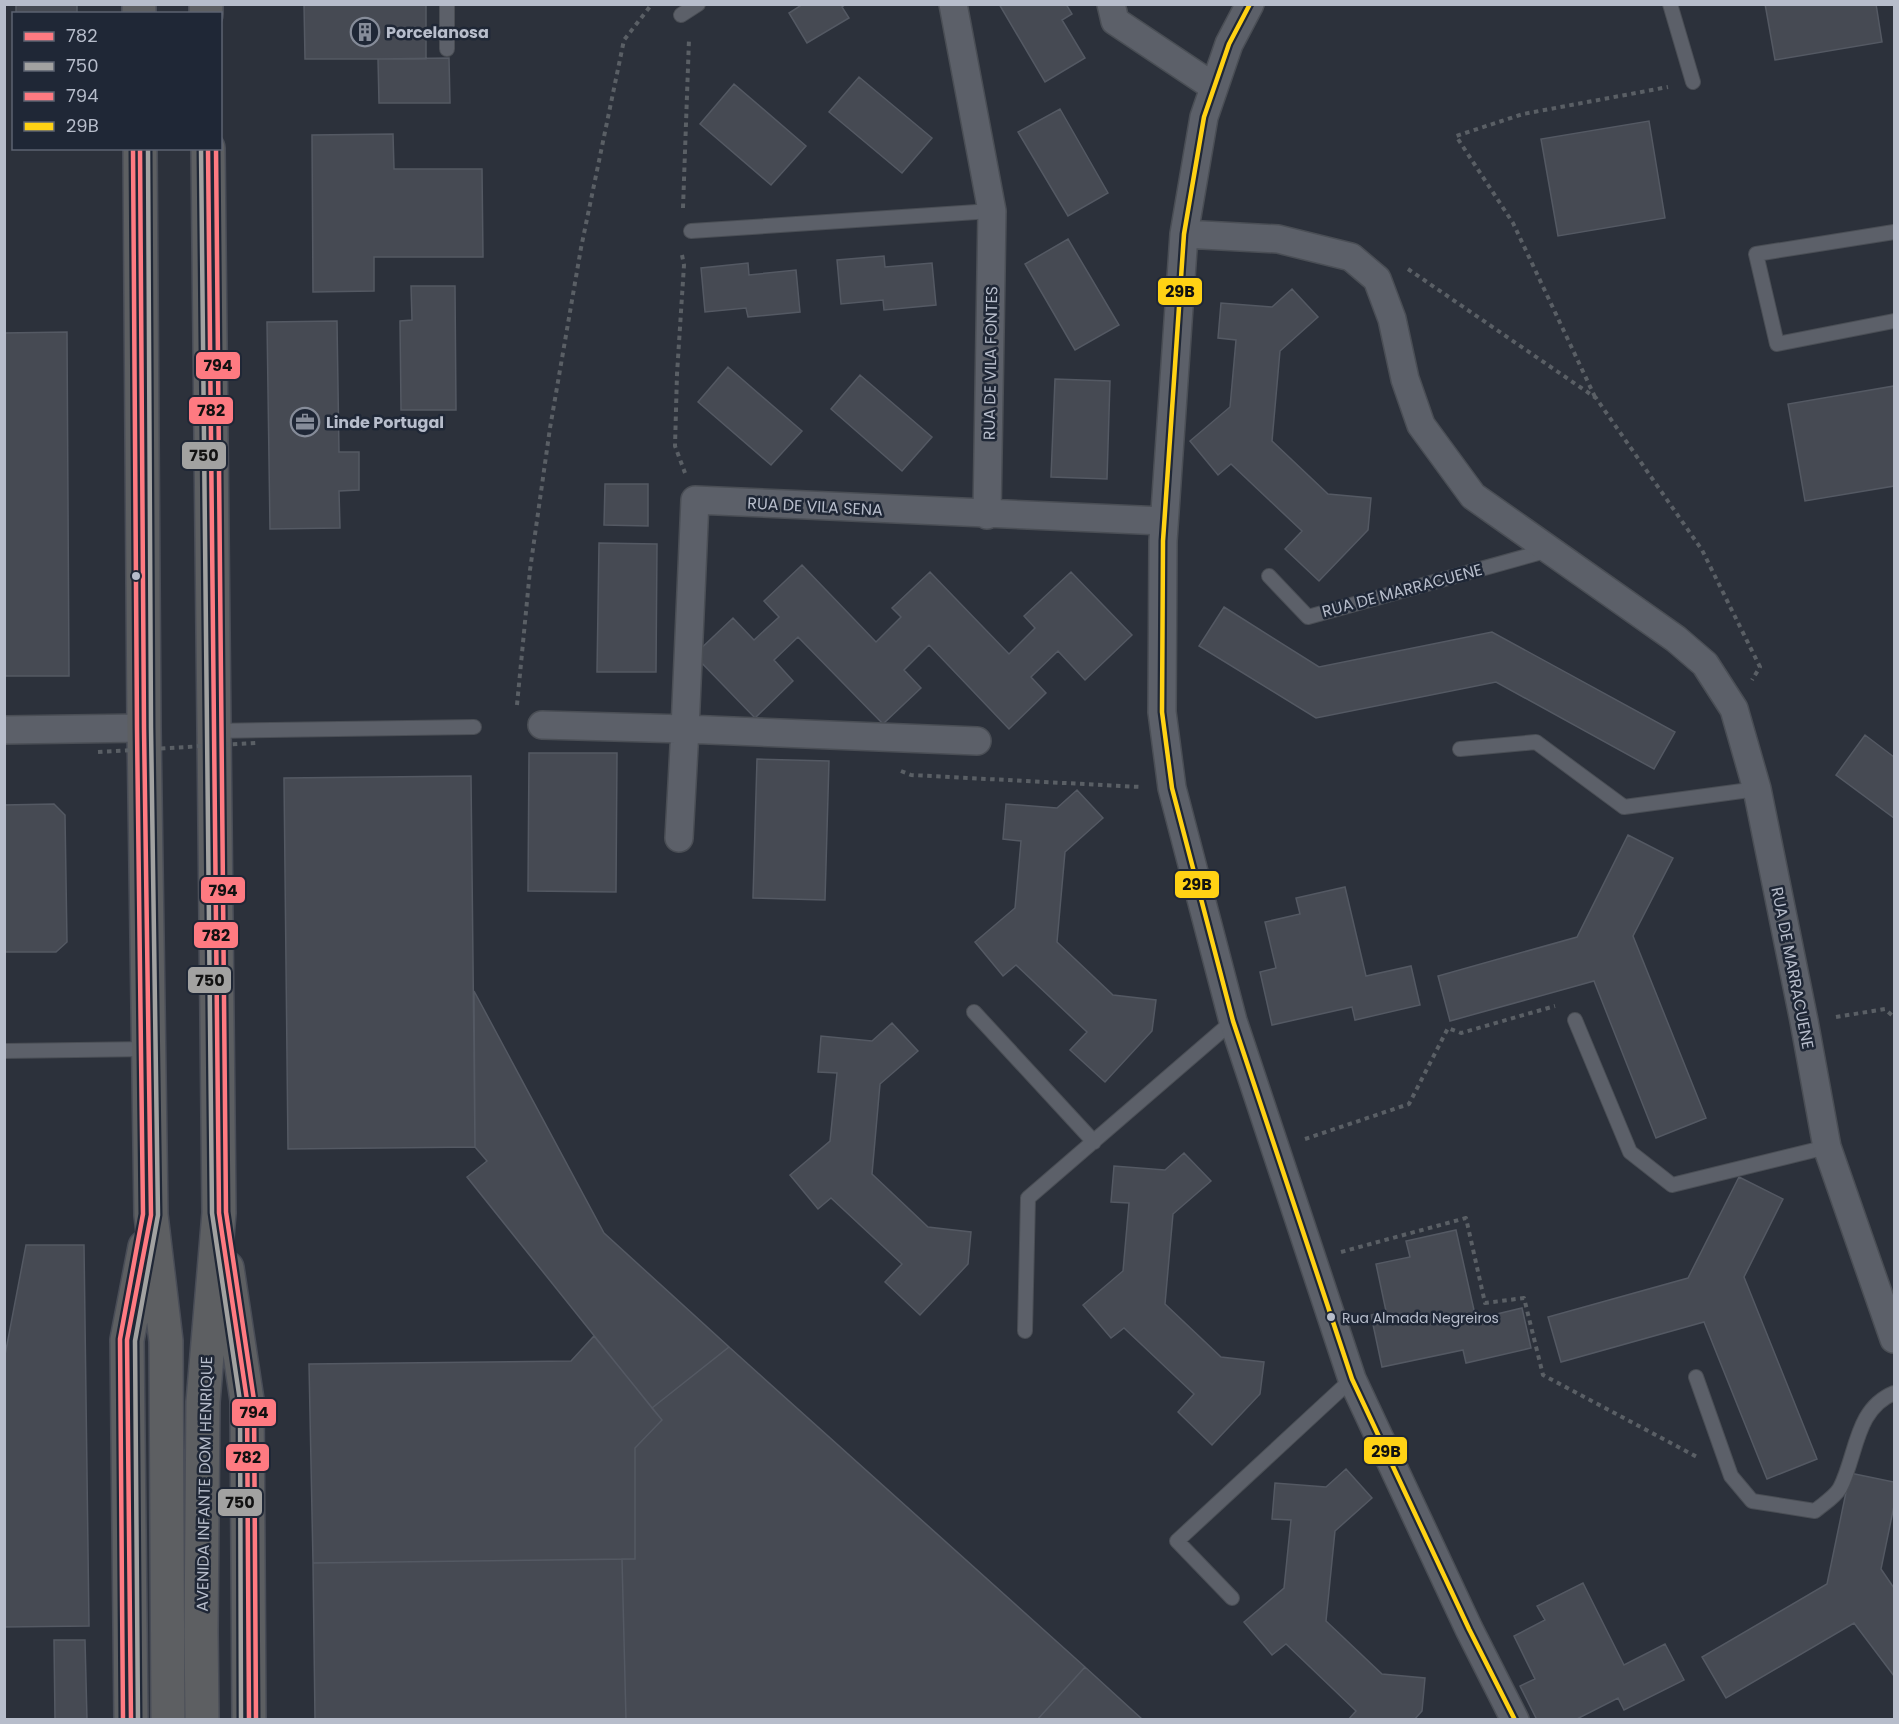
<svg xmlns="http://www.w3.org/2000/svg" width="1899" height="1724" viewBox="0 0 1899 1724" font-family="Poppins,sans-serif">
<rect width="100%" height="100%" fill="#2c313b"/>
<path fill="#464a53" stroke="#545963" stroke-width="1.5" d="M16 4H77V14H16Z
M304 4H426V59H305Z
M803 4H846L842 7 849 18 807 43 789 13Z
M999 4H1066L1072 14 1062 20 1085 58 1045 82Z
M1765 4H1876L1882 42 1775 60Z
M449 58 450 103H379L378 59Z
M859 77 932 138 902 173 829 112Z
M734 84 806 146 771 185 700 124Z
M1060 109 1108 193 1068 216 1018 132Z
M1649 121 1665 218 1558 236 1541 139Z
M393 134 394 169H482L483 257H374V291L313 292 312 135Z
M1068 239 1119 325 1075 350 1025 264Z
M884 256 885 267 932 263 936 305 884 310 883 300 841 304 837 260Z
M748 263 749 275 796 270 800 312 748 317 746 308 705 312 701 268Z
M411 286H455L456 410H401L400 321 412 320Z
M1292 289 1318 317 1280 351 1272 441 1328 494 1371 498 1368 530 1319 581 1285 549 1302 531 1231 464 1218 475 1190 441 1230 407 1236 340 1218 338 1221 303 1272 307Z
M337 321 339 452H359V490L339 491 340 528 270 529 267 322Z
M67 332 69 676H4V333Z
M728 367 802 431 771 465 698 402Z
M860 375 932 437 902 471 831 409Z
M1055 379 1110 381 1107 479 1051 477Z
M1894 386V486L1805 501 1788 404Z
M605 484H648V526L604 525Z
M599 543 657 544 656 672H597Z
M802 565 876 642 901 617 892 608 930 572 1009 654 1035 628 1024 616 1071 572 1132 635 1085 680 1058 651 1031 677 1046 693 1009 729 929 645 904 670 921 688 883 724 798 637 774 660 793 681 755 718 694 655 733 618 754 640 779 617 764 601Z
M1224 607 1319 667 1492 632 1675 732 1654 769 1496 682 1316 718 1199 646Z
M1865 735 1894 757V818L1836 775Z
M529 753H617L616 892 528 891Z
M757 759 829 761 825 900 753 898Z
M471 776 475 1147 288 1149 284 778Z
M1077 790 1103 818 1065 852 1057 942 1113 995 1156 1000 1152 1031 1105 1082 1070 1050 1087 1032 1016 965 1003 976 975 942 1015 908 1021 841 1003 839 1006 804 1057 808Z
M54 804 65 815 67 942 56 952H4V805Z
M1628 835 1673 858 1633 936 1706 1118 1656 1138 1594 981 1450 1021 1438 976 1577 937Z
M1345 887 1366 976 1411 966 1420 1005 1355 1020 1352 1007 1272 1025 1260 972 1276 968 1265 922 1300 914 1296 898Z
M474 991 604 1233 729 1347 652 1408 467 1177 487 1161 475 1147Z
M892 1023 918 1051 880 1084 872 1174 928 1227 971 1232 968 1264 920 1315 885 1282 902 1264 831 1198 818 1209 790 1175 830 1141 837 1073 818 1072 821 1036 872 1041Z
M1184 1153 1211 1181 1173 1214 1165 1304 1221 1357 1264 1362 1260 1394 1212 1445 1178 1412 1194 1394 1124 1328 1111 1338 1083 1305 1123 1271 1129 1203 1111 1202 1114 1166 1165 1170Z
M1739 1177 1783 1199 1744 1277 1817 1459 1767 1479 1704 1322 1561 1362 1548 1317 1688 1278Z
M1456 1230 1476 1319 1522 1308 1531 1348 1466 1363 1463 1350 1382 1367 1371 1315 1386 1311 1376 1264 1410 1257 1406 1241Z
M26 1245H84L89 1626 4 1627V1360Z
M594 1336 662 1420 635 1448V1559L313 1563 309 1364 571 1361Z
M729 1347 1085 1667 1037 1720H626L622 1559H635V1448L662 1420 652 1408Z
M1346 1469 1372 1498 1335 1531 1326 1621 1382 1674 1425 1678 1422 1711 1414 1720H1348L1356 1711 1286 1644 1272 1655 1244 1622 1284 1588 1291 1520 1272 1519 1275 1483 1326 1487Z
M1850 1473 1894 1482V1506L1881 1569 1894 1588V1676L1854 1623 1726 1698 1702 1657 1827 1584Z
M622 1559 626 1720H315L313 1563Z
M1583 1583 1624 1665 1665 1644 1684 1680 1624 1710 1618 1698 1575 1720H1537L1520 1686 1535 1679 1514 1636 1545 1620 1537 1606Z
M54 1640H85L87 1720H55Z
M1085 1667 1143 1720H1037Z"/>
<g fill="none" stroke-linecap="round" stroke-linejoin="round">
<g stroke="#4a4e55" stroke-width="16">
<path id="lane" d="M1670 4 1693 82
M681 15 698 4
M447 49V4
M691 231 992 211
M1894 232 1756 254 1777 344 1894 321
M1269 576 1308 617 1549 550
M213 731 474 727
M1460 749 1536 742 1624 807 1757 789
M974 1012 1094 1142
M1575 1020 1630 1152 1672 1185 1827 1147
M4 1051 149 1049
M1025 1331 1028 1198 1233 1021
M1696 1377 1731 1476 1752 1501 1815 1511C1823 1504 1835 1497 1840 1488 1857 1455 1855 1409 1894 1393
M1232 1598 1177 1541 1352 1379"/>
</g>
<g stroke="#4a4e55" stroke-width="30">
<path id="street" d="M953 4 992 211 987 515
M1111 4 1115 21 1214 87
M1250 4 1229 44 1204 117 1184 234 1163 541 1162 712 1172 788 1233 1021 1352 1379 1469 1629 1515 1720
M1184 234 1278 239 1351 257 1377 279 1392 319 1405 379 1421 425 1473 496 1676 639 1705 664 1734 709 1757 789 1804 1021 1827 1147 1894 1339
M542 725 685 729 679 838
M4 730 144 728
M977 741 685 729 695 500 1163 521"/>
</g>
<g stroke="#494d57" stroke-width="36">
<path id="highway" d="M139 4V14
M206 4V14
M140 148 144 728 151 1215 166 1341 168 1720
M227 1268 247 1400 249 1720
M131 1720 127 1340 145 1247
M202 1720 201 1631 203 1402 219 1213 208 148"/>
</g>
<path stroke="#5a5f65" stroke-width="4" stroke-dasharray="4.5 4.5" stroke-linecap="butt" d="M683 208 689 39
M682 255 684 265 677 374 675 446 685 473
M1408 269 1596 398 1702 550 1760 667 1752 680
M1595 397 1513 223 1456 136 1523 114 1668 87
M517 705 530 570 550 428 581 248 624 40 652 4
M901 771 911 775 1141 787
M1836 1017 1885 1009 1894 1017
M1305 1139 1409 1104 1448 1028 1461 1033 1555 1006
M1341 1252 1466 1218 1485 1303 1524 1298 1543 1375 1699 1458"/>
<use href="#lane" stroke="#5c6069" stroke-width="14"/>
<use href="#street" stroke="#5c6069" stroke-width="27"/>
<use href="#highway" stroke="#5d5f62" stroke-width="33"/>
<path stroke="#5a5f65" stroke-width="4" stroke-dasharray="4.5 4.5" stroke-linecap="butt" d="M98 752 256 743"/>
<g stroke="#1f2736" stroke-width="9">
<path id="bus-1" d="M208 148 219 1213 247 1400 249 1720
M131 1720 127 1340 151 1215 144 728 140 148"/>
</g>
<g stroke="#1f2736" stroke-width="9">
<path id="bus-2" d="M201 148 212 1213 240 1401 241 1720
M138 1720 135 1341 158 1215 151 728 148 148"/>
</g>
<g stroke="#1f2736" stroke-width="9">
<path id="bus-3" d="M216 148 226 1212 254 1400 256 1720
M123 1720 120 1339 143 1214 137 728 133 148"/>
</g>
<g stroke="#1f2736" stroke-width="9">
<path id="bus-4" d="M1250 4 1229 44 1204 117 1184 234 1163 541 1162 712 1172 788 1233 1021 1352 1379 1469 1629 1515 1720"/>
</g>
<use href="#bus-1" stroke="#fe7a81" stroke-width="4.5"/>
<use href="#bus-2" stroke="#a2a2a1" stroke-width="4.5"/>
<use href="#bus-3" stroke="#fe7a81" stroke-width="4.5"/>
<use href="#bus-4" stroke="#ffd214" stroke-width="4.5"/>
</g>
<defs>
<g id="building-ring" transform="scale(1.5)"><circle r="9.5" fill="#1f2736" stroke="#868c99" stroke-width="1.5"/><path d="M-4-6H4V6H1V3H-1V6H-4ZM-2.5-4.3h1.7v1.8h-1.7ZM.8-4.3h1.7v1.8H.8ZM-2.5-1h1.7V.8h-1.7ZM.8-1h1.7V.8H.8Z" fill="#868c99"/></g>
<g id="office-ring" transform="scale(1.5)"><circle r="9.5" fill="#1f2736" stroke="#868c99" stroke-width="1.5"/><path d="M-6-3h4V-5.5h4V-3h4V5H-6ZM-1-4.5V-3h2v-1.5ZM-6 0V1H6V0Z" fill="#868c99"/></g>
</defs>
<g fill-rule="evenodd">
<use href="#building-ring" x="365" y="32"/>
<use href="#office-ring" x="305" y="422"/>
</g>
<g fill="#b7bdcb" stroke="#1f2736" stroke-width="2">
<circle cx="136" cy="576" r="5"/>
<circle cx="1331" cy="1317" r="5"/>
</g>
<g text-anchor="middle" stroke-width="5" stroke-linejoin="round" paint-order="stroke">
<g font-size="14" fill="#b7bdcb" stroke="#1f2736" text-anchor="start">
<text x="1342" y="1323">Rua Almada Negreiros</text>
</g>
<g font-size="16" font-weight="bold" fill="#b7bdcb" stroke="#1f2736" text-anchor="start">
<text x="386" y="38">Porcelanosa</text>
<text x="326" y="428">Linde Portugal</text>
</g>
<g font-size="16" fill="#b7bdcb" stroke="#1f2736">
<text transform="translate(990 363) rotate(-89)" y="6">RUA DE VILA FONTES</text>
<text transform="translate(815 506) rotate(3)" y="6">RUA DE VILA SENA</text>
<text transform="translate(1402 590) rotate(-15)" y="6">RUA DE MARRACUENE</text>
<text transform="translate(1793 968) rotate(79)" y="6">RUA DE MARRACUENE</text>
<text transform="translate(204 1484) rotate(-89)" y="6">AVENIDA INFANTE DOM HENRIQUE</text>
</g>
</g>
<g stroke="#1f2736" stroke-width="2">
<rect x="1157" y="277" width="46" height="29" rx="6" fill="#ffd214"/>
<rect x="195" y="351" width="46" height="29" rx="6" fill="#fe7a81"/>
<rect x="188" y="396" width="46" height="29" rx="6" fill="#fe7a81"/>
<rect x="181" y="441" width="46" height="29" rx="6" fill="#a2a2a1"/>
<rect x="1174" y="870" width="46" height="29" rx="6" fill="#ffd214"/>
<rect x="200" y="876" width="46" height="28" rx="6" fill="#fe7a81"/>
<rect x="193" y="921" width="46" height="28" rx="6" fill="#fe7a81"/>
<rect x="187" y="966" width="45" height="28" rx="6" fill="#a2a2a1"/>
<rect x="231" y="1398" width="46" height="29" rx="6" fill="#fe7a81"/>
<rect x="1363" y="1436" width="45" height="29" rx="6" fill="#ffd214"/>
<rect x="225" y="1443" width="45" height="29" rx="6" fill="#fe7a81"/>
<rect x="217" y="1488" width="46" height="29" rx="6" fill="#a2a2a1"/>
</g>
<g font-size="16" text-anchor="middle" font-weight="bold" fill="#111">
<text x="1180" y="297">29B</text>
<text x="218" y="371">794</text>
<text x="211" y="416">782</text>
<text x="204" y="461">750</text>
<text x="1197" y="890">29B</text>
<text x="223" y="896">794</text>
<text x="216" y="941">782</text>
<text x="210" y="986">750</text>
<text x="254" y="1418">794</text>
<text x="1386" y="1457">29B</text>
<text x="247" y="1463">782</text>
<text x="240" y="1508">750</text>
</g>
<rect width="1899" height="1724" fill="none" stroke="#b7bdcb" stroke-width="12"/>
<rect x="12" y="12" width="210" height="138" fill="#1f2736" stroke="#5c6372" stroke-width="1.5"/>
<rect x="24" y="32" width="30" height="9" fill="#fe7a81" stroke="#5c6372" stroke-width="1.5"/>
<text x="66" y="42" font-size="18" fill="#b7bdcb">782</text>
<rect x="24" y="62" width="30" height="9" fill="#a2a2a1" stroke="#5c6372" stroke-width="1.5"/>
<text x="66" y="72" font-size="18" fill="#b7bdcb">750</text>
<rect x="24" y="92" width="30" height="9" fill="#fe7a81" stroke="#5c6372" stroke-width="1.5"/>
<text x="66" y="102" font-size="18" fill="#b7bdcb">794</text>
<rect x="24" y="122" width="30" height="9" fill="#ffd214" stroke="#5c6372" stroke-width="1.5"/>
<text x="66" y="132" font-size="18" fill="#b7bdcb">29B</text>
</svg>
